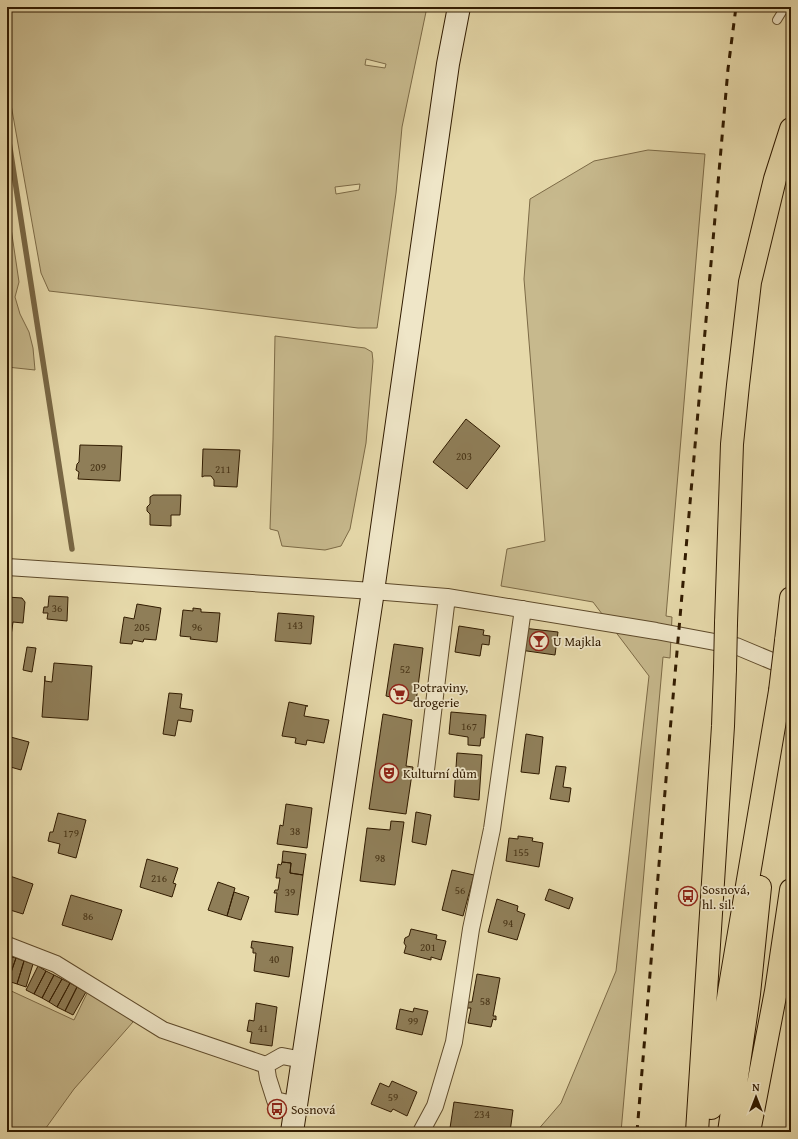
<svg xmlns="http://www.w3.org/2000/svg" width="798" height="1139" viewBox="0 0 798 1139" font-family="'Gentium Book Plus',serif">
<rect width="100%" height="100%" fill="#e6d9aa"/>
<filter id="stains"><feTurbulence type="fractalNoise" baseFrequency=".005" numOctaves="4"/><feColorMatrix values="0 0 0 0 .2 0 0 0 0 .09 0 0 0 0 .02 0 0 0 .5 -.17"/></filter>
<radialGradient id="worn" r=".72"><stop offset=".6" stop-color="#630" stop-opacity="0"/><stop offset="1" stop-color="#630" stop-opacity=".3"/></radialGradient>
<path fill="#c7b98d" stroke="#7c6a46" fill-rule="evenodd" d="M7 7H427L402 127 396 193 377 328H358L198 308 49 291 41 273 7 82ZM366 59 386 64 385 68 365 65ZM360 184 359 190 336 194 335 187Z
M648 150 705 154 666 616 672 617 670 658 663 657 621 1132H536L561 1103 616 971 649 676 593 602 501 586 507 549 545 541 524 279 530 199 594 161Z
M7 201 19 282 15 297 20 314 29 332 33 348 35 370 7 367Z
M275 336 365 348 372 352 373 361 366 443 350 529 341 546 325 550 282 546 278 531 270 529 273 440Z
M91 985 133 1022 74 1089 43 1132H7V989L74 1020Z"/>
<g fill="none" stroke-linecap="round" stroke-linejoin="round">
<path stroke="#786643" stroke-width="5.5" d="M7 129 72 549"/>
</g>
<path fill="#8f7e58" stroke="#311b00" d="M466 419 500 446 467 489 433 462Z
M80 445 122 446 120 481 78 479 79 472 76 470 77 464 79 462Z
M203 449 240 450 237 487 214 486V480L211 476H204L202 477Z
M153 495H181L180 515H171V526L150 525V514L147 511V507L150 504V497Z
M7 516 9 517V535H7Z
M49 596 68 597 67 621 47 619 48 613H43L44 607H48Z
M7 597 22 598 25 602 23 623 13 622 11 636 8 639H7Z
M137 604 161 608 156 640 144 639 143 642 133 640 132 644 120 643 124 617 134 619Z
M193 608 201 609V612L220 613 217 642 190 639 191 637 180 636 183 610 193 611Z
M278 613 314 616 311 644 275 641Z
M459 626 484 630 483 635 490 636 489 645 482 644 480 656 455 652Z
M523 628 558 632 555 655 520 650Z
M394 644 423 648 416 702 386 696Z
M27 647 36 648 32 672 23 670Z
M54 663 92 666 88 720 42 717 45 676V681L52 682Z
M169 693 182 694 180 708 193 710 191 722 178 720 175 736 163 734Z
M289 702 308 706H306L304 716 329 720 324 743 307 740 306 745 295 743 296 738 282 736Z
M451 712 486 715 484 738H481L480 746 468 745V737L449 734Z
M383 714 412 720 406 766 413 767 406 814 369 809Z
M526 734 543 737 539 774 521 772Z
M7 736 29 742 21 770 7 766Z
M457 753 482 755 479 800 454 797Z
M556 766 566 767 563 787 571 788 569 802 550 799Z
M286 804 312 808 307 848 277 844 280 825 283 826Z
M416 812 431 815 426 845 412 842Z
M58 813 86 820 76 858 58 853 60 844 48 841 50 832H53Z
M391 821 404 822 395 885 360 881 367 828 390 830Z
M518 836 533 838 532 841 543 843 539 867 506 861 509 838 518 839Z
M283 851 306 854 303 875 290 873 291 863 282 862Z
M147 859 178 868 173 883 176 884 172 897 140 887Z
M282 862 291 863 290 873 303 875 298 915 275 912 277 893H274L275 890H278L280 878H276L278 864 281 865Z
M452 870 474 875 463 916 442 910Z
M7 875 33 884 23 914 7 909Z
M218 882 235 888 227 916 208 910Z
M549 889 573 898 569 909 545 900Z
M234 892 249 897 241 920 227 916Z
M71 895 122 910 112 940 62 925Z
M497 899 518 906 517 911 525 914 517 940 488 932Z
M411 929 437 935 436 939 446 941 441 960 431 957V960L404 953 406 946 404 943 405 938 409 936Z
M252 941 293 947 289 977 254 971 256 953H253V948H251Z
M7 956 16 958 8 981H7Z
M16 958 24 961 17 984 8 981Z
M24 961 33 964 26 987 17 984Z
M38 966 46 971 34 994 26 990Z
M46 971 54 975 42 998 34 994Z
M477 974 500 978 493 1016H496V1020L493 1019 491 1027 468 1023 471 1008H466L468 1002H472Z
M54 975 62 979 49 1002 42 998Z
M62 979 70 983 57 1007 49 1002Z
M70 983 77 987 65 1011 57 1007Z
M77 987 86 992 73 1015 65 1011Z
M256 1003 277 1007 272 1046 250 1043 252 1032 247 1031 249 1020 254 1021Z
M414 1008 428 1011 422 1035 396 1029 400 1009 413 1012Z
M392 1081 417 1092 407 1116 393 1109 391 1112 371 1104 380 1083 389 1087Z
M454 1102 513 1110 510 1132H478L450 1128Z"/>
<g fill="none" stroke-linecap="round" stroke-linejoin="round">
<g stroke="#5e4a2a" stroke-width="10">
<path id="lane" d="M777 20 785 7"/>
</g>
<g stroke="#5e4a2a" stroke-width="18">
<path id="street" d="M7 567 373 591 447 597 656 631 736 646 791 669
M426 770 447 597
M7 945 56 964 163 1030 266 1065
M296 1105 275 1100 268 1078 266 1065 282 1056 303 1060
M421 1132 435 1106 454 1042 471 929 492 829 523 609"/>
</g>
<g stroke="#311b00" stroke-width="24">
<path id="secondary" d="M292 1132 373 591 448 64 459 7"/>
</g>
<g stroke="#311b00" stroke-width="24">
<path id="primary" d="M726 623 732 444 738 385 750 282 775 179 791 129
M786 641 791 598
M711 1108 729 992 780 691
M697 1132 723 726 725 669
M729 1132 749 994 760 887
M749 1132 776 991 791 890"/>
</g>
<use href="#lane" stroke="#efe6c8" stroke-width="8"/>
<use href="#street" stroke="#efe6c8" stroke-width="16"/>
<use href="#secondary" stroke="#efe6c8" stroke-width="22"/>
<use href="#primary" stroke="#e6d9aa" stroke-width="22"/>
<path stroke="#311b00" stroke-width="3" stroke-dasharray="7 7" stroke-linecap="butt" d="M637 1132 669 743 728 69 736 7"/>
<g stroke="#311b00" stroke-width="24" stroke-linecap="butt">
<path id="primary-bridge" d="M725 669 726 623
M780 691 786 641"/>
</g>
<use href="#primary-bridge" stroke="#e6d9aa" stroke-width="22"/>
</g>
<defs>
<g id="bar-ring" transform="scale(1)"><circle r="9.5" fill="#efe6c8" stroke="#8f2418" stroke-width="1.5"/><path d="M-6-5H6L.8 .8V4.5H3.5V6h-7V4.5H-.8V.8Z" fill="#8f2418"/></g>
<g id="supermarket-ring" transform="scale(1)"><circle r="9.5" fill="#efe6c8" stroke="#8f2418" stroke-width="1.5"/><path d="M-6-5.5h2.5l.6 2H6L4.5 2H-2.5L-4.4-4H-6ZM-1.5 3.2a1.3 1.3 0 1 0 .1 0ZM3 3.2a1.3 1.3 0 1 0 .1 0Z" fill="#8f2418"/></g>
<g id="theatre-ring" transform="scale(1)"><circle r="9.5" fill="#efe6c8" stroke="#8f2418" stroke-width="1.5"/><path d="M-5-5.5Q0-4 5-5.5V0Q5 5 0 6Q-5 5-5 0ZM-3.3-2.5H-1v1.5H-3.3ZM1-2.5H3.3v1.5H1ZM-2.8 1Q0 5.5 2.8 1Z" fill="#8f2418"/></g>
<g id="bus-ring" transform="scale(1)"><circle r="9.5" fill="#efe6c8" stroke="#8f2418" stroke-width="1.5"/><path d="M-5-6H5V4H4V6H2V4H-2V6H-4V4H-5ZM-3.5-4V0h7V-4ZM-3.5 1.2v1.5H-2V1.2ZM2 1.2v1.5H3.5V1.2Z" fill="#8f2418"/></g>
</defs>
<g fill-rule="evenodd">
<use href="#bar-ring" x="539" y="641"/>
<use href="#supermarket-ring" x="399" y="694"/>
<use href="#theatre-ring" x="389" y="773"/>
<use href="#bus-ring" x="688" y="896"/>
<use href="#bus-ring" x="277" y="1109"/>
</g>
<g text-anchor="middle" stroke-width="3.5" stroke-linejoin="round" paint-order="stroke">
<g font-size="11" fill="#483416">
<text x="464" y="460">203</text>
<text x="98" y="471">209</text>
<text x="223" y="473">211</text>
<text x="57" y="612">36</text>
<text x="295" y="629">143</text>
<text x="142" y="631">205</text>
<text x="197" y="631">96</text>
<text x="405" y="673">52</text>
<text x="469" y="730">167</text>
<text x="295" y="835">38</text>
<text x="71" y="837">179</text>
<text x="521" y="856">155</text>
<text x="380" y="862">98</text>
<text x="159" y="882">216</text>
<text x="460" y="894">56</text>
<text x="290" y="896">39</text>
<text x="88" y="920">86</text>
<text x="508" y="927">94</text>
<text x="428" y="951">201</text>
<text x="274" y="963">40</text>
<text x="485" y="1005">58</text>
<text x="413" y="1025">99</text>
<text x="263" y="1032">41</text>
<text x="393" y="1101">59</text>
<text x="482" y="1118">234</text>
</g>
<g font-size="13" fill="#311b00" stroke="#efe6c8" text-anchor="start">
<text x="553" y="646">U Majkla</text>
<text x="413" y="692">Potraviny,<tspan x="413" dy="15">drogerie</tspan></text>
<text x="403" y="778">Kulturní dům</text>
<text x="702" y="894">Sosnová,<tspan x="702" dy="15">hl. sil.</tspan></text>
<text x="291" y="1114">Sosnová</text>
</g>
</g>
<rect width="798" height="1139" fill="none" stroke="#e6d9aa" stroke-width="24"/>
<rect x="8" y="8" width="782" height="1123" fill="none" stroke="#311b00" stroke-width="2"/>
<rect x="12" y="12" width="774" height="1115" fill="none" stroke="#311b00"/>
<g transform="translate(756 1097)" stroke="#efe6c8" stroke-width="3" paint-order="stroke">
<path d="M0-3L7 15L0 10L-7 15Z" fill="#311b00"/>
<text y="-6" font-size="11" font-weight="bold" text-anchor="middle" fill="#311b00">N</text>
</g>
<rect width="100%" height="100%" filter="url(#stains)"/>
<rect width="100%" height="100%" fill="url(#worn)"/>
</svg>
